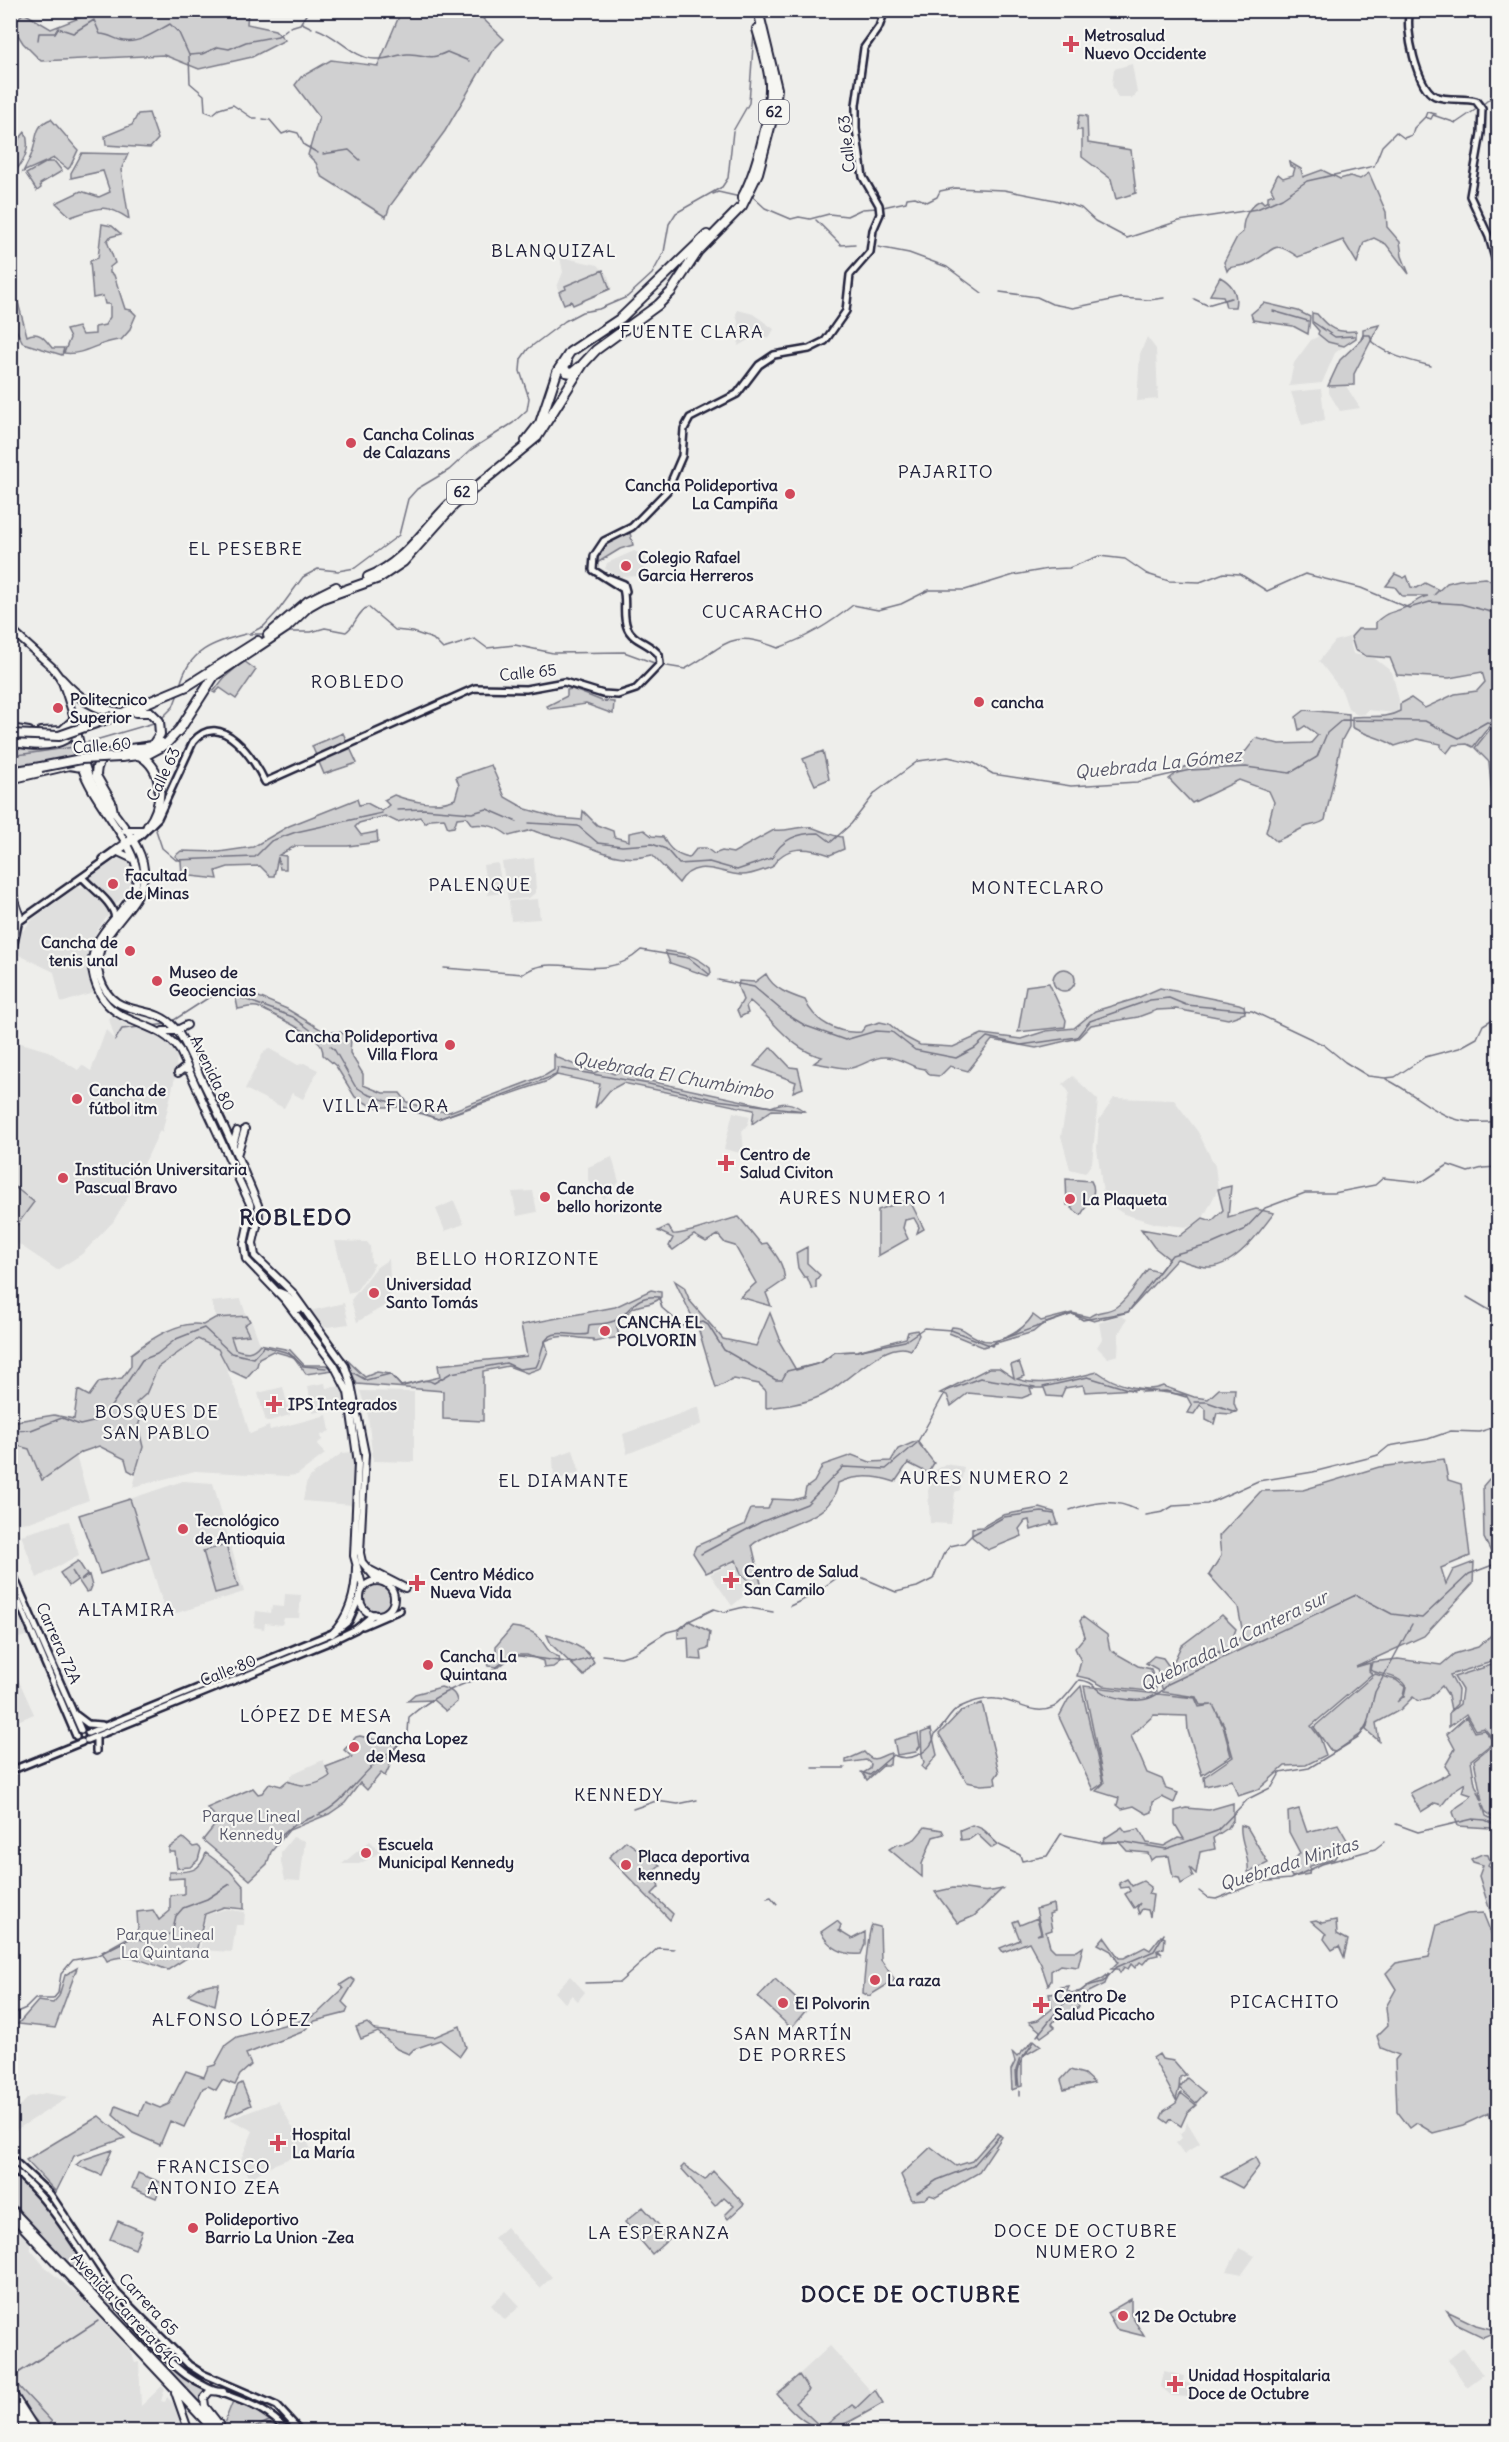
<svg xmlns="http://www.w3.org/2000/svg" width="1509" height="2442" viewBox="0 0 1509 2442" font-family="Delius,sans-serif">
<rect width="100%" height="100%" fill="#eeeeeb"/>
<filter id="ink" filterUnits="userSpaceOnUse"><feTurbulence type="fractalNoise" baseFrequency=".0167" numOctaves="2"/><feDisplacementMap in="SourceGraphic" scale="12" xChannelSelector="R" yChannelSelector="G"/><feConvolveMatrix kernelMatrix="1 2 1 2 8 2 1 2 1" color-interpolation-filters="sRGB"/></filter>
<g filter="url(#ink)">
<path fill="#dfdfde" d="M1132 64 1137 93 1133 98H1118L1112 85 1114 69Z
M560 257 598 265 608 276 612 288 573 305 564 304 557 287 563 272Z
M738 310 753 314 774 329 769 338 757 335 738 346 740 330 736 314Z
M1319 336 1328 342 1344 346 1335 353 1322 383 1289 386 1294 363 1311 340Z
M1147 337 1156 349 1158 399 1137 401 1140 354Z
M1329 386H1346L1360 408 1340 411 1329 393Z
M1321 389 1325 420 1302 425 1291 392Z
M634 551 644 556 647 563 640 576 621 577 605 569 607 563Z
M1349 637 1353 654 1374 658 1392 672 1399 700 1398 711 1394 713 1367 710 1365 714 1357 715 1348 708 1342 691 1319 661 1335 641Z
M121 857 131 861 135 873 132 887 114 907 89 877Z
M534 858 536 892 529 898 508 900 502 862Z
M498 863 503 893 488 895 483 865Z
M78 886 80 889 84 886 100 899 110 913 97 930 89 949 87 967 93 993 61 1003 54 972 17 954 21 933 32 920Z
M538 899 540 919 511 921 509 901Z
M111 1016 129 1026 152 1031 168 1041 177 1055 176 1073 162 1133 160 1130 132 1190 113 1222 82 1254 57 1270 11 1239V1040L48 1051 78 1070 82 1065 91 1071 106 1030 115 1039 109 1019Z
M268 1048 298 1065 304 1063 318 1070 303 1099 292 1093 284 1108 245 1089 263 1053Z
M1073 1076 1098 1100 1092 1163 1085 1173 1070 1169 1061 1136 1069 1092 1063 1084Z
M1114 1098 1174 1100 1198 1132 1215 1166 1218 1189 1203 1218 1189 1227 1157 1224 1124 1214 1104 1201 1097 1148 1099 1120Z
M733 1112 750 1116 748 1124 742 1131 744 1150 740 1153 724 1149Z
M612 1157 619 1182 604 1199 588 1180V1167Z
M533 1191 537 1212 517 1216 512 1192Z
M454 1201 464 1224 445 1231 436 1209Z
M335 1241 367 1242 370 1246 371 1262 375 1264 356 1291 348 1293Z
M389 1259 391 1302 357 1322 351 1300 377 1267Z
M241 1299 246 1315 216 1317 211 1302Z
M344 1303 349 1324 320 1328 311 1316 310 1311Z
M1119 1315 1127 1319 1119 1333 1118 1355 1108 1358 1097 1347 1102 1339 1099 1323Z
M252 1322 260 1344 254 1351 246 1353 235 1349 231 1336 248 1335 244 1325Z
M198 1339 218 1349 238 1396 250 1434 269 1426 270 1430 327 1415 330 1431 321 1435 322 1440 317 1444 325 1454 297 1475 287 1476 195 1471 133 1487 143 1447 138 1426 143 1412 136 1403 146 1394 158 1367Z
M325 1383 326 1388 343 1386 345 1407 312 1413 308 1386Z
M283 1387 290 1415 266 1422 258 1393Z
M360 1391 414 1392V1462L373 1461 368 1416Z
M699 1407 702 1424 627 1454 623 1434Z
M10 1444 29 1449 42 1480 76 1456 89 1500 30 1522 11 1524Z
M573 1450 580 1472 554 1481 553 1457Z
M353 1452V1505L303 1501 306 1484 311 1476 342 1453Z
M945 1464 964 1467 960 1490 955 1492 951 1524 930 1523 928 1491 936 1470Z
M183 1481 213 1483 244 1592 167 1616 130 1499Z
M69 1521 79 1555 37 1578 21 1535Z
M735 1562 741 1574 754 1587 732 1606 710 1574Z
M11 1594 28 1635 11 1641H10Z
M285 1594 301 1595 299 1618H284L282 1625 265 1623 264 1629 254 1627 256 1611 271 1613 272 1606 284 1607Z
M11 1667 14 1670 34 1714 13 1723 10 1716Z
M323 1760 330 1776 319 1784 297 1787 287 1781 294 1773Z
M293 1837 305 1841 300 1881 285 1880 281 1862V1852Z
M370 1841 380 1851 375 1856 359 1864H342Z
M226 1909 245 1912 244 1925H236L232 1952 200 1950 206 1915Z
M570 1976 585 1992 578 2001 572 1995 565 2003 555 1992Z
M45 2093 69 2097 11 2133V2115L29 2097Z
M278 2101 293 2128 305 2136 311 2150 270 2166 249 2179 241 2159 253 2131 230 2119Z
M1187 2122 1200 2143 1184 2154 1176 2143 1182 2138 1180 2134 1185 2130Z
M10 2222 29 2241 31 2250 45 2267 83 2299 130 2351 135 2363 139 2362 141 2406 162 2386 165 2388 161 2401 165 2402 167 2397 178 2408 184 2431H49L47 2427 52 2422 11 2377Z
M506 2227 552 2277 540 2288 494 2238Z
M1239 2248 1255 2256 1242 2274 1227 2271Z
M506 2291 520 2306 505 2320 491 2305Z
M830 2346 879 2400 825 2431 781 2391Z
M1463 2348 1483 2375 1467 2387 1448 2360Z
M1164 2371 1184 2376 1183 2382 1191 2384 1189 2397 1172 2396 1161 2387Z"/>
<path fill="#d0d0d1" stroke="#797986" stroke-width="1.5" d="M97 11H248L247 24 275 30 285 40 252 57 199 69 164 55 41 61 23 43 11 24 24 13 51 29Z
M445 11H475L504 39 492 51 445 131 390 206 386 217 321 176 316 163 308 155 319 117 295 85 301 77 331 60 378 66 400 14H443Z
M149 113 158 139 150 148 106 145 105 136 132 125 138 114Z
M1079 115 1087 116 1088 143 1131 150 1136 193 1116 199 1111 179 1082 157V130H1077Z
M51 119 78 150 70 167 68 169 54 158 23 172C26 166 30 159 32 153 38 138 33 126 51 119Z
M25 132C32 150 23 163 11 176V149Z
M82 153 128 154 121 170 129 219C105 202 97 208 71 217L56 203 81 191 99 197 110 192 103 171 71 178V173Z
M47 162H55L62 171 40 184 41 188 37 191 26 174Z
M1289 162 1301 169 1303 177 1322 170 1340 179 1350 176 1360 179 1369 173 1386 212 1387 227 1400 242 1402 256 1409 274 1386 244 1374 238 1364 242 1357 263 1343 240 1298 257C1272 239 1277 249 1253 262 1246 266 1236 266 1229 268L1227 271 1224 262 1237 237 1243 232C1242 220 1249 205 1261 200L1264 203 1268 201V196L1274 194 1271 188 1278 174 1283 178 1293 175 1295 168 1290 166Z
M102 224 112 226 121 234 110 237 107 241 115 263 110 267V273L114 275 125 309 131 310 136 315 129 331 121 340C98 341 85 356 64 353L70 338 66 330 78 327 82 335 95 334V327L105 325 110 317V304H105L103 296 93 298 90 261 98 258Z
M603 270 610 289 573 305 571 301 564 304 559 292 566 289 565 286Z
M1220 277C1233 284 1238 294 1235 307H1226L1223 296 1210 295Z
M13 284 27 336C39 330 45 339 52 348H64L62 355 23 343 11 320V285Z
M1264 303 1298 311 1310 317 1308 334 1293 326 1253 320 1251 314Z
M1312 313 1317 314C1329 329 1336 333 1356 331V338L1344 346 1328 342 1318 334 1319 331 1312 323Z
M1379 325 1354 374V385L1328 386 1340 360 1363 338V329Z
M630 533 633 545 620 549 597 563C599 544 614 539 630 533Z
M1395 574 1404 578 1407 576 1411 587 1417 588 1425 583 1439 590 1434 595 1447 583 1459 580 1486 578 1498 586V715L1473 747 1467 744 1453 745 1447 753 1441 748V744L1417 739 1395 746C1381 737 1366 736 1352 727V717C1369 715 1384 720 1400 711V704L1411 698 1425 708 1455 694 1477 691 1485 682 1482 672 1449 678 1397 675 1390 658 1366 656 1355 650 1351 637 1358 629H1376V622C1391 609 1392 614 1406 607 1415 603 1418 598 1428 596H1402L1395 587 1386 586Z
M244 661 256 670 236 699 220 688 215 693 213 692 224 678Z
M572 689 602 701 614 702 613 714 586 704 549 709 547 706 567 696V690Z
M1305 710 1349 714V727L1342 740 1325 820C1317 826 1311 824 1303 828 1293 833 1286 837 1276 841L1266 832 1274 802 1269 791 1239 780 1192 803 1169 779 1190 763 1217 764 1233 758 1246 751 1256 738 1279 744 1311 743 1318 735 1305 726 1299 730 1296 717Z
M1498 719V823L1494 820 1489 762 1475 748Z
M343 733 357 763 324 774 312 746Z
M70 740 74 757 11 768V748C33 749 50 747 70 740Z
M823 751 829 779 815 785 803 759Z
M491 765 505 797 526 809 558 818 582 820 583 811 597 825 613 831 614 837 629 841V833L644 830 652 836 663 837C669 849 676 855 689 858L697 848H706L714 854 722 851 733 853 774 830C786 832 797 826 809 827 820 829 830 836 842 837L844 849 830 855C808 847 785 844 772 867 763 870 749 876 740 875 719 873 695 857 679 883L652 855C619 864 599 849 569 840 556 836 544 836 532 830L509 836C497 827 487 823 472 825L466 817 457 818 454 827 448 828 444 818 431 819 425 823 420 817 397 822 385 816 359 823 355 827 361 835 377 832 378 842 348 846H295L279 855 286 856V869H280L278 857 274 876H270L260 866 228 867 216 871 218 879 182 875 181 861 175 856 181 851 219 852 253 847 289 826 357 799 359 805 367 803 382 811 389 805 384 800 394 795C412 802 437 807 455 799L459 785 456 777Z
M665 951C684 953 695 955 710 968L711 973 708 976 670 963Z
M1053 980a11 11 0 1 1 22 0a11 11 0 1 1-22 0Z
M766 974C773 989 790 995 805 1000 814 1022 838 1034 861 1032L866 1026 880 1022 889 1024 905 1037 920 1045 953 1047 982 1034 1021 1039 1046 1031 1074 1028 1095 1011 1135 999 1160 988 1239 1004 1244 1006 1245 1013 1228 1019 1176 1009 1157 1010 1138 1017 1091 1025 1078 1038 1036 1048 992 1040 968 1071 950 1066 940 1076 930 1075 925 1069C910 1068 904 1058 886 1057 873 1056 864 1066 851 1068 843 1069 824 1064 814 1063L822 1057C791 1050 774 1020 750 1001L746 1006 748 1013 740 1017 737 1010 743 1000 738 987 739 981 755 982Z
M1049 983 1066 1020 1065 1027 1018 1032 1026 986Z
M240 989 287 1009 325 1032H340L351 1038 350 1053 363 1074V1085L383 1093H400L407 1102 430 1110 449 1112 546 1075 554 1070V1053L556 1057 594 1073 602 1069 614 1074 628 1067 630 1076 645 1080 771 1107C784 1101 792 1102 804 1111L772 1110 752 1124 754 1110 623 1083 610 1090 595 1108 600 1084 557 1075 548 1081 438 1119 399 1107H373L355 1097 336 1066 323 1055C323 1049 320 1043 316 1039 309 1033 264 1009 257 1007 251 1006 244 1008 238 1009L234 990Z
M771 1047 790 1067 798 1068 803 1088 793 1092 796 1082 754 1066Z
M1066 1179 1091 1181C1099 1194 1087 1203 1081 1215L1071 1208 1073 1205H1067Z
M12 1185 34 1202 11 1233 10 1186Z
M1231 1186 1228 1217 1256 1209 1274 1213C1260 1232 1235 1266 1210 1267 1199 1268 1187 1262 1177 1259L1128 1312 1094 1321 1072 1314 1043 1324 1033 1332 983 1347 949 1333 952 1327C964 1327 966 1333 977 1338 996 1348 1023 1331 1033 1315L1041 1321 1072 1313 1089 1317C1097 1310 1107 1313 1116 1307 1129 1298 1138 1281 1148 1269L1159 1272 1169 1259 1154 1247 1141 1229 1180 1236 1203 1218 1212 1221 1223 1210 1218 1189Z
M904 1201H910L924 1229 917 1233 919 1227 914 1218 905 1220 903 1228 908 1239 878 1256V1210Z
M739 1217 761 1244 767 1243C777 1256 783 1263 785 1280L766 1293 771 1306 740 1297 756 1283 735 1246 725 1243 718 1235 706 1242 694 1235 673 1250 669 1246 673 1238 658 1231 668 1226 673 1234C684 1236 723 1220 739 1217Z
M807 1247V1263L820 1275 816 1280V1288L812 1289 807 1277H804L798 1268 796 1253Z
M675 1281 684 1287 690 1301 723 1339 756 1346 770 1313 780 1339 779 1341 796 1370 820 1363 835 1352 857 1351 906 1338 908 1332 917 1330 919 1335 911 1350C886 1337 843 1387 821 1396 803 1404 785 1406 766 1408V1391L759 1384 734 1379 716 1388 699 1331Z
M651 1290 661 1292V1297C653 1306 641 1303 632 1309 626 1314 624 1319 616 1321L619 1337 594 1342 593 1339C573 1339 565 1332 545 1341L548 1351 541 1368 527 1373 508 1366 483 1371V1421L443 1419V1391L357 1384 344 1357 365 1377 377 1372 390 1374 401 1386 440 1377 438 1365 527 1356 521 1325 615 1307Z
M247 1316 250 1321 244 1325 249 1335 231 1337 235 1349C246 1353 252 1354 260 1344L290 1350 304 1365H327L333 1370 306 1374 294 1357 273 1351 259 1358 257 1366 246 1378 229 1370 218 1349 198 1339 158 1367 146 1394 136 1403 143 1412 138 1426 143 1447 135 1474 128 1470 125 1459 99 1446 82 1452 42 1480 29 1449 11 1444V1422L54 1415 74 1419 78 1390 89 1396 99 1382 122 1378 131 1366V1354C149 1340 179 1319 203 1325L215 1318Z
M1019 1362 1024 1376 1017 1379C1043 1388 1071 1378 1098 1372 1114 1384 1144 1394 1163 1386L1194 1397 1208 1399 1219 1389H1235L1234 1403 1237 1411 1231 1414 1217 1413 1214 1424 1206 1420V1410L1200 1405 1194 1414 1188 1413 1192 1406 1186 1395 1135 1389 1085 1392 1083 1385 1065 1388 1061 1397 1047 1396 1044 1388H1030L1032 1394 1022 1398 968 1393 951 1406 947 1395 940 1393 989 1368H999L1014 1378 1011 1365Z
M917 1441 934 1463 928 1473 908 1463 895 1482C875 1475 857 1474 838 1483 833 1523 778 1523 752 1545L763 1592 741 1574 736 1560 706 1573 693 1553 696 1546 744 1525 751 1509H768L772 1499 793 1500 804 1497 806 1488 814 1482 823 1465 852 1455 870 1462 891 1461 898 1449Z
M1444 1459 1448 1480 1461 1484 1470 1556 1441 1568 1446 1584 1453 1570 1474 1562 1473 1583 1424 1636 1356 1667 1370 1663 1369 1671 1372 1674 1311 1726 1320 1738 1326 1755 1306 1765 1285 1766 1259 1789 1238 1796 1232 1780 1205 1786 1204 1777 1233 1757 1224 1725 1213 1705 1223 1726 1231 1756 1202 1775 1188 1731 1187 1716 1154 1715 1131 1736 1147 1773 1162 1779 1166 1789 1178 1793 1174 1803 1162 1797 1153 1802 1152 1812 1147 1814 1134 1806 1122 1809 1117 1805 1119 1798 1096 1791 1104 1783 1084 1686 1195 1698 1199 1707 1212 1705H1200L1196 1697 1163 1692 1157 1669 1146 1663 1154 1656 1163 1658 1168 1665 1184 1670C1193 1653 1211 1654 1228 1652L1243 1634 1238 1607 1209 1575 1221 1556 1219 1536 1261 1491 1303 1490 1379 1467Z
M1489 1479 1498 1481V1580L1493 1556 1484 1538 1483 1486Z
M130 1499 149 1558 100 1574 79 1515Z
M1040 1508 1054 1512 1058 1524 1053 1525 1051 1521V1524L1031 1530 1029 1520 1025 1521 1019 1529 1022 1536 988 1550 972 1537V1528L982 1527 1003 1515Z
M226 1545 238 1587 215 1593 203 1551Z
M78 1561 87 1575 81 1580 89 1575 92 1586 90 1591 86 1592 72 1571 77 1580 69 1586 60 1573Z
M362 1598a15 15 0 1 1 30 0a15 15 0 1 1-30 0Z
M1222 1615 1236 1629 1228 1651C1210 1652 1193 1651 1184 1669L1172 1665 1181 1646Z
M1083 1617 1107 1635 1110 1650 1138 1666 1151 1669 1157 1692 1103 1686 1090 1679 1077 1676 1081 1661 1075 1648 1085 1636 1080 1621Z
M689 1621 710 1632 708 1649 701 1651 702 1660 689 1659 688 1637 678 1638V1631Z
M512 1627C550 1631 538 1650 559 1657L560 1662 553 1667 544 1668 543 1661 527 1655H514L499 1667 488 1666 485 1658 496 1652V1646Z
M1498 1629V1660L1450 1675 1458 1690 1457 1704 1451 1710 1448 1695 1442 1686 1429 1698 1418 1701 1413 1697 1400 1710 1376 1723 1379 1741 1366 1730 1368 1722 1361 1734 1335 1752 1331 1751 1314 1727 1375 1674 1396 1680 1405 1687 1403 1696 1397 1702 1404 1696 1406 1687C1399 1674 1381 1676 1370 1670L1372 1662 1398 1659 1441 1665 1454 1654 1478 1647Z
M547 1635C562 1639 587 1646 594 1662L584 1676 551 1644Z
M1498 1663V1821L1485 1811 1482 1803 1486 1816 1494 1820 1493 1824 1498 1827V1836L1491 1828 1458 1826 1453 1812C1458 1803 1467 1804 1471 1795L1462 1792 1465 1783 1453 1791 1442 1805 1435 1803 1421 1812 1410 1793 1450 1773 1445 1766 1455 1749 1447 1734 1466 1717 1474 1732 1484 1730 1494 1742 1471 1760 1475 1784 1482 1801 1474 1760 1496 1742 1484 1728 1475 1730 1466 1714 1449 1727V1713L1460 1704 1462 1690 1454 1677Z
M1081 1686 1103 1783 1093 1790 1059 1717 1068 1700Z
M441 1687C450 1690 456 1692 457 1702L446 1711 433 1700 407 1701 415 1694Z
M982 1703 999 1772 995 1778 996 1784 981 1785 967 1782 939 1734 961 1711Z
M931 1729 937 1755 925 1770 922 1767 924 1762 922 1756 921 1733Z
M918 1733 920 1746 916 1752 897 1755 894 1740Z
M360 1736 398 1745 387 1758 391 1763 385 1776 381 1773 367 1790 360 1783 345 1803 329 1814 289 1830 271 1852 267 1864 250 1880 203 1840 219 1820 207 1808 253 1788 258 1794 262 1793 270 1783 281 1786 287 1781C303 1787 313 1788 330 1776L326 1767 352 1757 344 1750 356 1737Z
M864 1752C875 1765 878 1756 891 1753L890 1765H884L867 1780 863 1773 870 1769 871 1764 866 1760 846 1763V1760Z
M1233 1803V1820L1228 1828 1213 1838 1215 1849 1200 1852 1196 1874 1189 1867 1193 1877 1181 1884 1179 1878 1173 1877 1169 1856 1155 1857 1151 1860 1148 1853 1127 1851 1119 1842 1102 1843 1105 1838 1122 1827 1126 1832 1139 1829 1147 1843 1164 1846 1178 1838 1184 1839 1175 1824V1811L1186 1808 1209 1810Z
M1299 1809 1307 1832 1338 1824 1347 1840 1334 1859 1310 1866 1309 1874 1292 1877 1287 1869 1300 1853 1289 1832 1288 1812Z
M972 1825C986 1829 988 1833 997 1845L992 1848 977 1834 970 1839 961 1840 960 1830Z
M1241 1825 1247 1827 1268 1863 1250 1872H1248C1250 1854 1239 1842 1241 1825Z
M925 1827 942 1830 944 1834 933 1837 922 1864V1877L889 1849 897 1844 901 1845 915 1839Z
M183 1838 193 1847 198 1846 201 1849 198 1860 190 1867 177 1868 175 1852H169V1848Z
M626 1841 660 1865 654 1870 659 1887 652 1894 673 1914 670 1920 609 1857Z
M206 1853 230 1871 244 1887V1909L224 1907 205 1914 196 1952 168 1970C149 1963 126 1951 107 1961L102 1952 136 1933 138 1928 137 1912 153 1910 159 1920 170 1911V1895L184 1894V1878L169 1879V1872C188 1872 200 1873 206 1853Z
M1482 1854 1488 1855 1490 1861 1488 1865 1498 1872V1936L1479 1876 1483 1865 1473 1862 1471 1859Z
M1127 1879 1132 1886 1143 1881 1151 1887 1148 1894 1153 1895 1150 1917 1148 1910 1142 1909 1139 1914 1137 1908 1140 1903 1134 1908 1125 1894 1130 1891 1128 1887 1121 1888 1119 1883Z
M953 1888C975 1888 979 1895 1002 1889L974 1916 958 1923 935 1892Z
M1053 1904 1054 1912 1049 1914 1052 1930 1046 1932 1050 1946 1055 1951H1077L1083 1947 1078 1967 1060 1965 1051 1971V1981L1048 1985 1041 1964 1029 1942 1003 1952 1000 1948 1020 1940 1013 1922 1018 1920 1020 1925 1037 1918 1041 1933 1037 1935 1042 1934 1036 1909Z
M1483 1913C1492 1936 1508 1967 1494 1992L1498 2004V2124L1491 2120 1489 2113 1463 2125 1433 2133 1417 2123 1410 2128 1397 2111 1395 2060 1399 2055 1381 2048 1377 2036 1388 2025 1386 2007 1396 1989 1386 1973 1396 1963 1429 1957 1437 1925 1467 1914Z
M1316 1920 1322 1923 1336 1920 1337 1934 1348 1940 1344 1957 1339 1946 1332 1950 1324 1939 1326 1934 1311 1921Z
M837 1921 841 1925 839 1931 852 1939 865 1932V1944L861 1954C844 1956 828 1947 821 1932Z
M872 1925 880 1927 881 1960 895 1980 869 1996 863 1993C864 1981 868 1930 872 1925Z
M1161 1936 1165 1938 1164 1948 1158 1950 1162 1954 1157 1951 1158 1955 1149 1957 1143 1964 1140 1962 1135 1968 1131 1964 1128 1969 1124 1967 1120 1973 1118 1969H1111L1118 1962 1111 1951 1098 1944 1104 1937 1119 1958H1124L1145 1947 1150 1950Z
M77 1968 55 2028 18 2024 38 2001 53 2003 59 1996 65 1975Z
M1109 1973 1105 1984 1083 1995 1084 1999 1077 2003 1079 2007 1066 2015 1060 2013 1052 2024 1055 2027 1041 2037 1039 2035 1040 2031 1029 2022 1038 2020 1052 2009 1049 1994 1058 1993 1060 1987 1069 1986 1067 1990 1071 1993 1082 1991C1089 1981 1101 1983 1109 1973Z
M351 1978 355 1981 342 2002 348 2008 346 2013 315 2021 302 2032 246 2054 251 2065 240 2075 235 2085 222 2080 216 2090 208 2086 203 2088 184 2127 170 2121 160 2145 133 2133 113 2115 116 2106 139 2115 145 2102 160 2108 169 2104 186 2071 204 2077 208 2067 215 2065 226 2045 237 2037 307 2019 318 2013 343 1989 340 1985Z
M775 1979 807 2009 791 2028 758 1997Z
M211 1984H219L215 2005 188 1995 199 1987Z
M367 2023 375 2030 434 2037 460 2026 466 2047 460 2056 440 2040 414 2049 409 2054 397 2049 378 2032 361 2039 356 2027Z
M1034 2040 1041 2046 1022 2057V2086L1019 2087 1017 2070 1020 2058 1016 2070 1017 2088 1012 2090 1011 2070 1015 2062 1012 2052 1017 2057Z
M1159 2054 1162 2059 1174 2061 1186 2075 1180 2077 1179 2088 1187 2078 1205 2093 1196 2103 1179 2088 1176 2100 1153 2058Z
M1070 2070 1084 2074 1094 2083 1064 2090 1061 2080Z
M242 2083 251 2105 225 2117 238 2085Z
M1181 2093 1196 2105 1187 2113 1181 2126 1171 2119 1168 2123 1161 2118 1164 2111 1176 2103Z
M99 2116 125 2138 74 2156 56 2192 26 2160Z
M997 2133 1002 2137 978 2173 936 2197 930 2195 925 2199 912 2200 901 2175 931 2147 956 2166 972 2161Z
M112 2150 101 2175 76 2165 82 2160Z
M1256 2157 1260 2165 1242 2188 1221 2177Z
M684 2165 705 2180 713 2171 744 2204 728 2219 725 2215 734 2206 724 2197 715 2206 681 2168Z
M10 2171 46 2206 108 2298 130 2323 175 2371 206 2390 201 2401 210 2415 11 2203Z
M138 2173 162 2183 156 2198 132 2188Z
M643 2207 670 2238 652 2254 625 2222Z
M118 2221 142 2231 135 2249 110 2239Z
M1131 2299V2315L1144 2336 1116 2329 1107 2313Z
M1447 2311 1476 2325 1498 2331 1483 2337 1456 2324Z
M799 2375 809 2390 795 2403 822 2428 852 2405 856 2408 875 2390 883 2403C830 2434 817 2442 777 2394Z
M10 2377 52 2422 47 2427 49 2431H44C34 2416 10 2396 10 2377Z
M233 2401 254 2410 277 2426 228 2431 223 2426Z"/>
<g fill="none" stroke-linecap="round" stroke-linejoin="round">
<path stroke="#727281" stroke-width="1.5" d="M302 23 312 28
M290 27 300 24 309 10
M317 29C338 36 353 58 375 59 386 60 396 55 407 54 426 53 426 62 447 52L469 61
M38 40 39 33H55L58 28 73 33 94 20 100 34C110 34 115 40 124 41 139 44 157 31 170 24L179 33 189 55 202 54 218 47 229 49 246 42 278 36 287 29
M189 56 190 83 204 95 205 111 213 114 219 109 233 105 252 118H257
M1482 105 1498 92
M1425 117 1427 112 1436 114
M263 119 270 120 282 134 290 131 298 133 304 145 318 153
M323 154 349 150 360 160
M940 191 955 188 1004 190 1055 200 1081 208 1095 221 1127 238 1179 221 1257 209 1282 198 1307 181 1374 166 1382 146 1396 132 1404 138 1412 135 1414 128 1425 117 1431 119 1433 115 1456 123 1478 108
M713 194 718 192 740 197
M751 195 765 208 791 219 799 217 810 219 829 214 847 216 862 209 877 208
M883 207 906 202 907 198 915 197 927 202 937 197 940 191
M816 220 841 245 855 244
M878 247 909 253 947 267 982 293
M1000 292 1037 297 1052 304 1073 308 1121 298 1149 300 1164 298
M1194 299 1207 305 1231 298
M1273 311 1308 321
M1313 322 1335 337 1354 336
M1361 339 1363 335H1370L1372 342C1388 356 1411 361 1431 366
M287 632H311L325 628 346 632C356 625 357 612 368 607L395 630 413 632 433 639 443 649 475 639 487 648 515 645 553 653 624 652 657 664
M250 633 264 626 278 611 303 577 318 569 338 571 355 568 399 535 408 499 417 489 449 470 472 449 513 423 527 410 529 398 520 371 521 359 528 349 565 321 582 312 599 309 627 297 652 274 664 252 669 224 676 213 722 187 728 178 733 131 749 103 754 32
M248 634H265
M661 665 685 669C725 648 727 627 778 648 806 638 830 624 853 605L878 610 901 604 929 590H965L1014 575 1048 569 1069 568 1099 556 1125 559 1147 574 1169 581 1200 582 1224 573 1240 574 1267 591 1305 574 1361 588 1409 608 1430 602 1461 604 1498 614
M180 686C188 651 213 642 246 634
M161 719 173 707 178 694
M82 744 157 722
M10 756 74 747
M397 810 424 809 472 813 487 809 517 822
M529 823 578 826 598 843 622 846 652 844 666 849 679 864 709 862 737 870 772 858C782 839 797 833 819 833L831 842 851 824 876 792 918 761 948 757 974 763 993 774 1071 786 1137 782 1190 770 1246 767 1290 773 1317 757 1327 733 1342 720 1425 721 1459 738 1487 722 1498 725
M155 827 162 848 176 860 255 857 271 841 296 832 382 813
M444 968 523 974C555 949 600 988 641 950L689 958 709 974
M718 980 754 987 786 1014 806 1026 845 1040 876 1031 892 1032 915 1050 956 1058 975 1048 987 1037 1021 1045 1077 1037 1090 1021 1150 1000 1169 998 1186 1005 1252 1011 1324 1045 1345 1062 1368 1076 1385 1078 1395 1077 1425 1057 1459 1048 1477 1038 1483 1025 1498 1016
M171 1022 208 998 225 992 293 1017 321 1038
M151 1026 167 1024
M115 1040 122 1029 140 1027
M330 1046 334 1049 355 1086 367 1094 438 1119 556 1075 558 1068 649 1084 717 1100 804 1111
M1386 1079C1430 1101 1442 1129 1498 1121
M1467 1297 1491 1311 1498 1310
M352 1372 366 1380 390 1374 401 1386C413 1386 423 1376 434 1383L451 1373 506 1363 519 1369 536 1367C541 1359 541 1347 546 1340 555 1327 576 1338 588 1334L589 1325C597 1324 607 1324 614 1321 631 1313 633 1294 659 1297L662 1308 684 1327 703 1322 708 1325 724 1350 776 1380H782L787 1371 821 1363 835 1352 857 1351 905 1341 924 1328 951 1330 992 1346 996 1341 1073 1314 1083 1320 1128 1312 1172 1255 1212 1244 1244 1230 1265 1208 1305 1193H1334L1375 1185 1383 1178 1422 1182 1448 1165 1468 1172 1483 1168 1498 1167
M1043 1387 1088 1377 1134 1391
M1141 1392 1166 1391 1186 1397
M1194 1402H1207L1236 1412
M10 1431 31 1430 62 1418 80 1425 93 1422 106 1414 142 1360 157 1354 176 1339 204 1328 231 1353 253 1358 264 1346 289 1353 303 1366 326 1368
M1070 1510C1093 1502 1114 1498 1137 1510
M1146 1515 1163 1512 1173 1506 1207 1504 1258 1481 1313 1472 1368 1458 1378 1455 1389 1446 1428 1439 1451 1431 1479 1432 1498 1426
M701 1554 761 1522 807 1504 843 1467 886 1469 917 1443 946 1391 980 1378 1035 1387
M790 1606 811 1596 841 1575H856L896 1592 917 1587 933 1579 943 1555 950 1546 964 1543 972 1535 1004 1517 1042 1512 1054 1514
M602 1655 621 1657 634 1653 667 1632 679 1629 689 1621 714 1609 724 1612 744 1607 773 1612
M402 1741 408 1733 409 1717C433 1696 453 1688 481 1677 493 1672 502 1662 512 1655L574 1663 593 1657
M384 1757 398 1745
M812 1768H845
M861 1772 870 1775 893 1755C911 1763 932 1752 935 1734 945 1726 949 1713 960 1707 971 1702 984 1698 996 1699 1016 1700 1033 1717 1054 1707 1063 1702 1072 1688 1079 1680 1096 1681 1095 1691 1108 1695 1130 1702 1152 1705 1168 1684L1356 1595 1392 1614 1422 1618 1469 1574 1498 1563
M633 1809 656 1801 678 1804 697 1800
M318 1815C346 1803 357 1776 381 1759
M1396 1824 1418 1832 1473 1819 1485 1820 1498 1826
M985 1832 999 1845 1020 1855 1022 1861 1047 1856 1061 1834 1100 1842H1125L1166 1849 1217 1831 1248 1799 1272 1787 1280 1773 1309 1768 1358 1738 1366 1728 1375 1692 1412 1624
M276 1840 294 1825 315 1816
M1199 1891 1208 1898 1216 1899 1259 1882 1290 1879 1322 1864 1375 1849 1384 1842
M767 1898 771 1897 777 1904
M585 1983 620 1982 658 1948 674 1949
M10 2015 26 2008 35 1999H53L58 1993 61 1974 73 1960 96 1956 133 1937 147 1942 162 1939 172 1932 176 1916 183 1908 207 1899 230 1884
M1037 2036 1061 2006 1087 1986 1103 1982 1117 1967 1154 1951 1164 1934
M1018 2085C1015 2066 1023 2057 1034 2042
M1019 2091V2096
M917 2193 937 2180 973 2166 1000 2135
M12 2377 98 2321
M246 2432 271 2420"/>
<g stroke="#22223b" stroke-width="10">
<path id="secondary" d="M1410 10C1404 28 1417 88 1435 96 1447 101 1463 98 1476 101L1482 109 1481 133 1470 196 1489 237 1498 269
M609 578 624 584 626 591
M103 859 144 829
M82 877C92 889 114 902 115 919
M10 887 20 915 10 962
M10 928 140 836 158 818 193 742C221 708 255 760 265 782L475 688 526 689 564 682 603 694 618 695 636 689 660 664 659 655C651 643 632 641 627 627 622 615 627 601 623 589L593 570 594 556 604 541 632 527 667 491 682 456 684 429 690 418 737 394 759 365 774 355 809 349 825 341 846 311 850 275 870 252 873 230 880 214 879 205 863 177 856 129V105L864 48 879 27 885 10
M10 1568 81 1730
M10 1581 76 1736
M363 1626 400 1610
M76 1715 88 1724 102 1725
M88 1733 335 1632 349 1621 360 1596
M96 1736V1751
M87 1740 329 1642 356 1629 374 1614
M10 1771 82 1742
M10 2157 50 2194 117 2293 189 2365 203 2374 277 2406 301 2432
M10 2167C48 2197 71 2237 97 2277 116 2305 160 2355 186 2375 220 2400 258 2396 288 2432"/>
</g>
<g stroke="#22223b" stroke-width="10">
<path id="primary" d="M10 629 52 667 61 679C68 698 74 717 78 736 82 751 84 770 93 784 107 807 142 841 144 869 147 912 86 931 100 978 114 1022 151 1000 175 1028 186 1041 193 1061 200 1076 221 1118 240 1161 258 1205L259 1217 253 1243 255 1256 292 1292 345 1366 351 1384 365 1454 360 1553 362 1562 378 1581
M73 727 80 758
M82 768C91 800 140 848 137 878 132 920 70 935 100 994 117 1027 160 1020 180 1051L250 1204 251 1211 244 1244 246 1259 285 1300 334 1365 348 1392 358 1463 354 1556 363 1588
M125 830H142
M118 852 133 859
M163 1031H175L187 1025
M178 1073 183 1069 189 1071
M233 1145 237 1131
M237 1155 245 1129
M279 1292 286 1295 298 1309 303 1308
M370 1570 405 1588
M360 1598a17 17 0 1 1 34 0a17 17 0 1 1-34 0Z
M332 1634C350 1616 356 1592 356 1567
M10 2207 222 2432
M10 2214 215 2432
M175 2392 189 2432
M219 2424 205 2406 204 2398 210 2391 223 2392"/>
</g>
<g stroke="#22223b" stroke-width="12">
<path id="highway" d="M742 198C757 171 771 115 770 84 769 66 762 47 757 29
M567 362 564 366 566 372 572 373 579 367
M526 441 540 423 557 372 570 352 621 318 707 235
M368 577C409 562 431 516 465 490
M268 635 308 601 336 587
M61 679C78 698 96 710 121 713
M136 712H150L159 721 160 734 153 745
M113 717 187 686 258 641
M10 729 29 732
M41 732 62 731 72 722
M10 741C30 745 49 748 67 738L73 727
M139 755C165 769 164 805 148 826
M121 757 148 754 165 745 180 729 214 676 286 628 309 606 323 598 379 578 403 562 454 505 537 437 583 364 596 350 658 305 671 292 698 251 742 206 758 173 774 112 777 89 758 10
M10 772 41 767
M10 779 69 765 82 767
M113 812 111 802 96 776C95 742 140 753 161 743
M10 2391 36 2432
M10 2404 28 2432"/>
</g>
<use href="#secondary" stroke="#f6f6f2" stroke-width="5"/>
<use href="#primary" stroke="#f6f6f2" stroke-width="6"/>
<use href="#highway" stroke="#f6f6f2" stroke-width="8"/>
<g stroke="#22223b" stroke-width="12" stroke-linecap="butt">
<path id="highway-bridge" d="M10 734 59 736 113 717
M41 767 81 759 121 757"/>
</g>
<use href="#highway-bridge" stroke="#f6f6f2" stroke-width="8"/>
</g>
</g>
<g fill="#d1495b" stroke="#f6f6f2" stroke-width="2">
<path d="M1068 35h6v6h6v6h-6v6h-6v-6h-6v-6h6z"/>
<circle cx="351" cy="443" r="6"/>
<circle cx="790" cy="494" r="6"/>
<circle cx="626" cy="566" r="6"/>
<circle cx="979" cy="702" r="6"/>
<circle cx="58" cy="708" r="6"/>
<circle cx="113" cy="884" r="6"/>
<circle cx="130" cy="951" r="6"/>
<circle cx="157" cy="981" r="6"/>
<circle cx="450" cy="1045" r="6"/>
<circle cx="77" cy="1099" r="6"/>
<path d="M723 1154h6v6h6v6h-6v6h-6v-6h-6v-6h6z"/>
<circle cx="63" cy="1178" r="6"/>
<circle cx="545" cy="1197" r="6"/>
<circle cx="1070" cy="1199" r="6"/>
<circle cx="374" cy="1293" r="6"/>
<circle cx="605" cy="1331" r="6"/>
<path d="M271 1395h6v6h6v6h-6v6h-6v-6h-6v-6h6z"/>
<circle cx="183" cy="1529" r="6"/>
<path d="M728 1571h6v6h6v6h-6v6h-6v-6h-6v-6h6z"/>
<path d="M414 1574h6v6h6v6h-6v6h-6v-6h-6v-6h6z"/>
<circle cx="428" cy="1665" r="6"/>
<circle cx="354" cy="1747" r="6"/>
<circle cx="366" cy="1853" r="6"/>
<circle cx="626" cy="1865" r="6"/>
<circle cx="875" cy="1980" r="6"/>
<circle cx="783" cy="2003" r="6"/>
<path d="M1038 1996h6v6h6v6h-6v6h-6v-6h-6v-6h6z"/>
<path d="M275 2134h6v6h6v6h-6v6h-6v-6h-6v-6h6z"/>
<circle cx="193" cy="2228" r="6"/>
<circle cx="1123" cy="2316" r="6"/>
<path d="M1172 2375h6v6h6v6h-6v6h-6v-6h-6v-6h6z"/>
</g>
<g text-anchor="middle" stroke-width="4.5" stroke-linejoin="round" paint-order="stroke">
<g fill="#f6f6f2" stroke="#626272" stroke-width="1.5">
<rect x="759" y="100" width="30" height="24" rx="4.5"/>
<rect x="447" y="480" width="30" height="24" rx="4.5"/>
</g>
<g font-size="15" font-weight="bold" fill="#22223b">
<text x="774" y="117">62</text>
<text x="462" y="497">62</text>
</g>
<g font-size="16" font-weight="bold" fill="#22223b" stroke="#f6f6f2" text-anchor="start">
<text x="1084" y="41">Metrosalud<tspan x="1084" dy="18">Nuevo Occidente</tspan></text>
<text x="363" y="440">Cancha Colinas<tspan x="363" dy="18">de Calazans</tspan></text>
<text x="778" y="491" text-anchor="end">Cancha Polideportiva<tspan x="778" dy="18">La Campiña</tspan></text>
<text x="638" y="563">Colegio Rafael<tspan x="638" dy="18">Garcia Herreros</tspan></text>
<text x="70" y="705">Politecnico<tspan x="70" dy="18">Superior</tspan></text>
<text x="991" y="708">cancha</text>
<text x="125" y="881">Facultad<tspan x="125" dy="18">de Minas</tspan></text>
<text x="118" y="948" text-anchor="end">Cancha de<tspan x="118" dy="18">tenis unal</tspan></text>
<text x="169" y="978">Museo de<tspan x="169" dy="18">Geociencias</tspan></text>
<text x="438" y="1042" text-anchor="end">Cancha Polideportiva<tspan x="438" dy="18">Villa Flora</tspan></text>
<text x="89" y="1096">Cancha de<tspan x="89" dy="18">fútbol itm</tspan></text>
<text x="740" y="1160">Centro de<tspan x="740" dy="18">Salud Civiton</tspan></text>
<text x="75" y="1175">Institución Universitaria<tspan x="75" dy="18">Pascual Bravo</tspan></text>
<text x="557" y="1194">Cancha de<tspan x="557" dy="18">bello horizonte</tspan></text>
<text x="1082" y="1205">La Plaqueta</text>
<text x="386" y="1290">Universidad<tspan x="386" dy="18">Santo Tomás</tspan></text>
<text x="617" y="1328">CANCHA EL<tspan x="617" dy="18">POLVORIN</tspan></text>
<text x="288" y="1410">IPS Integrados</text>
<text x="195" y="1526">Tecnológico<tspan x="195" dy="18">de Antioquia</tspan></text>
<text x="744" y="1577">Centro de Salud<tspan x="744" dy="18">San Camilo</tspan></text>
<text x="430" y="1580">Centro Médico<tspan x="430" dy="18">Nueva Vida</tspan></text>
<text x="440" y="1662">Cancha La<tspan x="440" dy="18">Quintana</tspan></text>
<text x="366" y="1744">Cancha Lopez<tspan x="366" dy="18">de Mesa</tspan></text>
<text x="378" y="1850">Escuela<tspan x="378" dy="18">Municipal Kennedy</tspan></text>
<text x="638" y="1862">Placa deportiva<tspan x="638" dy="18">kennedy</tspan></text>
<text x="887" y="1986">La raza</text>
<text x="1054" y="2002">Centro De<tspan x="1054" dy="18">Salud Picacho</tspan></text>
<text x="795" y="2009">El Polvorin</text>
<text x="292" y="2140">Hospital<tspan x="292" dy="18">La María</tspan></text>
<text x="205" y="2225">Polideportivo<tspan x="205" dy="18">Barrio La Union -Zea</tspan></text>
<text x="1135" y="2322">12 De Octubre</text>
<text x="1188" y="2381">Unidad Hospitalaria<tspan x="1188" dy="18">Doce de Octubre</tspan></text>
</g>
<g font-size="16" fill="#22223b" stroke="#f6f6f2">
<text transform="translate(846 144) rotate(-96)" y="6">Calle 63</text>
<text transform="translate(528 672) rotate(-6)" y="6">Calle 65</text>
<text transform="translate(102 745) rotate(-5)" y="6">Calle 60</text>
<text transform="translate(163 774) rotate(-65)" y="6">Calle 63</text>
<text transform="translate(213 1073) rotate(64)" y="6">Avenida 80</text>
<text transform="translate(59 1643) rotate(66)" y="6">Carrera 72A</text>
<text transform="translate(228 1670) rotate(-22)" y="6">Calle 80</text>
<text transform="translate(149 2304) rotate(47)" y="6">Carrera 65</text>
<text transform="translate(126 2310) rotate(47)" y="6">Avenida Carrera 64C</text>
</g>
<g font-size="16" fill="#565668" stroke="#f6f6f2">
<text x="251" y="1822">Parque Lineal<tspan x="251" dy="18">Kennedy</tspan></text>
<text x="165" y="1940">Parque Lineal<tspan x="165" dy="18">La Quintana</tspan></text>
</g>
<g font-size="18" letter-spacing="1.5" fill="#22223b" stroke="#f6f6f2">
<text x="554" y="257">BLANQUIZAL</text>
<text x="692" y="338">FUENTE CLARA</text>
<text x="946" y="478">PAJARITO</text>
<text x="246" y="555">EL PESEBRE</text>
<text x="763" y="618">CUCARACHO</text>
<text x="358" y="688">ROBLEDO</text>
<text x="480" y="891">PALENQUE</text>
<text x="1038" y="894">MONTECLARO</text>
<text x="386" y="1112">VILLA FLORA</text>
<text x="863" y="1204">AURES NUMERO 1</text>
<text x="508" y="1265">BELLO HORIZONTE</text>
<text x="157" y="1418">BOSQUES DE<tspan x="157" dy="21">SAN PABLO</tspan></text>
<text x="985" y="1484">AURES NUMERO 2</text>
<text x="564" y="1487">EL DIAMANTE</text>
<text x="127" y="1616">ALTAMIRA</text>
<text x="316" y="1722">LÓPEZ DE MESA</text>
<text x="619" y="1801">KENNEDY</text>
<text x="1285" y="2008">PICACHITO</text>
<text x="232" y="2026">ALFONSO LÓPEZ</text>
<text x="793" y="2040">SAN MARTÍN<tspan x="793" dy="21">DE PORRES</tspan></text>
<text x="214" y="2173">FRANCISCO<tspan x="214" dy="21">ANTONIO ZEA</tspan></text>
<text x="1086" y="2237">DOCE DE OCTUBRE<tspan x="1086" dy="21">NUMERO 2</tspan></text>
<text x="659" y="2239">LA ESPERANZA</text>
</g>
<g font-size="18" font-style="italic" fill="#575769" stroke="#f6f6f2">
<text transform="translate(1158 764) rotate(-6)" y="6">Quebrada La Gómez</text>
<text transform="translate(673 1076) rotate(10)" y="6">Quebrada El Chumbimbo</text>
<text transform="translate(1234 1641) rotate(-26)" y="6">Quebrada La Cantera sur</text>
<text transform="translate(1289 1864) rotate(-17)" y="6">Quebrada Minitas</text>
</g>
<g font-size="22" font-weight="bold" letter-spacing="1.5" fill="#22223b" stroke="#f6f6f2">
<text x="296" y="1225">ROBLEDO</text>
<text x="911" y="2302">DOCE DE OCTUBRE</text>
</g>
</g>
<rect width="1509" height="2442" fill="none" stroke="#f6f6f2" stroke-width="36"/>
<rect x="18" y="18" width="1473" height="2406" fill="none" stroke="#22223b" stroke-width="2" filter="url(#ink)"/>
</svg>
